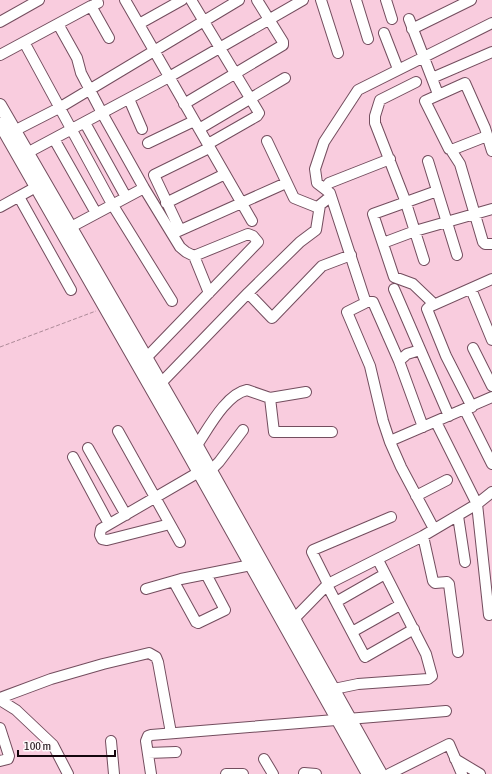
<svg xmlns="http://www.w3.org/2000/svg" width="492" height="774" viewBox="0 0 492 774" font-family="'Asap Condensed',sans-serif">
<rect width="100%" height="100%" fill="#f9ccde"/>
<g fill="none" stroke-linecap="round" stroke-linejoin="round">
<g stroke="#734d5e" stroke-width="12">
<path id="minor" d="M125 0 252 221
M191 0 259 113 257 116 208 144
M321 0 338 53
M356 0 368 39
M386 0 392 19
M91 6 98 3 97 0
M409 19 438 94
M0 22 39 0
M58 24 77 58 81 73 102 113 144 188 180 247 186 252 194 256 248 234 253 236 258 242 147 357
M139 24 182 0
M412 29 471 0
M384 33 398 69
M24 42 112 204 172 301
M0 55 91 6 109 38
M432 78 492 52
M416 82 380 100 375 116V123L405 200 424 260
M129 99 142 129
M184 104 283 45V42L257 0
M85 123 126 197
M199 129 285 78
M14 131 59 108 239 0
M487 136 454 149H449L425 101 465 83 485 128 492 151
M54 139 96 213
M267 141 294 198 319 208
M148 143 194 121
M451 150 460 164 483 242 485 244H492
M27 153 169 77 303 0
M428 161 457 255
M326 189V187L329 183 390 159
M19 197 71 290
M166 203 225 174
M0 207 36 187
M71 227 144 188
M180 230 154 175 209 148
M172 234 286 183
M383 243 415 231 492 209
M194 256 209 293
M394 289 449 416
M471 289 492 340
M248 293 272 318 322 266 351 255
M366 302H373L399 361
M434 304 413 284 394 277 373 214 437 191
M473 348 492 386
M420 350 407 354 399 361 423 427
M161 383 248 293 300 242 316 230 320 205 331 196
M270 398 306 392
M472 407 446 356 427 309 429 307 492 279
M465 410 492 464
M436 422 477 504 489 615
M118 431 180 542
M390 441 492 397
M197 445C208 429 226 394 247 390L270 398 274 432H332
M88 448 126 515
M73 457 109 524
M211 470 219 462 243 430
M416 496 447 480
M458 516 465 562
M170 524 107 540 102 539 100 535 101 529 199 472
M434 529 401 467 390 442 383 421 370 366 347 312 365 303V300L330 193 317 183 315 169 324 142 358 90 492 23
M423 536 433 581 435 583 447 582 449 584 458 652
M174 582 196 622 198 623 225 610 206 574
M328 584 312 552 313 550 391 517
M327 585 365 657 414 629
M146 589 181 579 251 565
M336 602 385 574
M289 624 328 584 423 536 477 504 492 492
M352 632 400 605
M334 689 358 684 428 679 432 676 426 654 378 560
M0 698 51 679 103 664 149 653 156 657 158 662 171 733
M0 700 16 710 53 745 68 774
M0 728 9 756 8 759 0 761
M111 741 114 774
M148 753 176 752
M264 759 273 774
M455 759 480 774
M304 773 316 774
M151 774 146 741 148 736 151 735 446 711
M226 774H243
M389 774 449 744 462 774"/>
</g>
<g stroke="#734d5e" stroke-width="14">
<path id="major" d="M0 105 187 428 381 774
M0 124 179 437 368 774"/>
</g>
<path stroke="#ad8a98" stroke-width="1" stroke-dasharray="4 2" stroke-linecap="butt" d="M0 347 96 311"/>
<use href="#minor" stroke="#fff" stroke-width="10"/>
<use href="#major" stroke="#fff" stroke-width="12"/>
</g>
<path d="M18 750v6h97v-6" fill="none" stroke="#14060d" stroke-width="2"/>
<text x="24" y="750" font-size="12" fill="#14060d" stroke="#fefafb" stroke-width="3" paint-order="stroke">100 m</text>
</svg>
